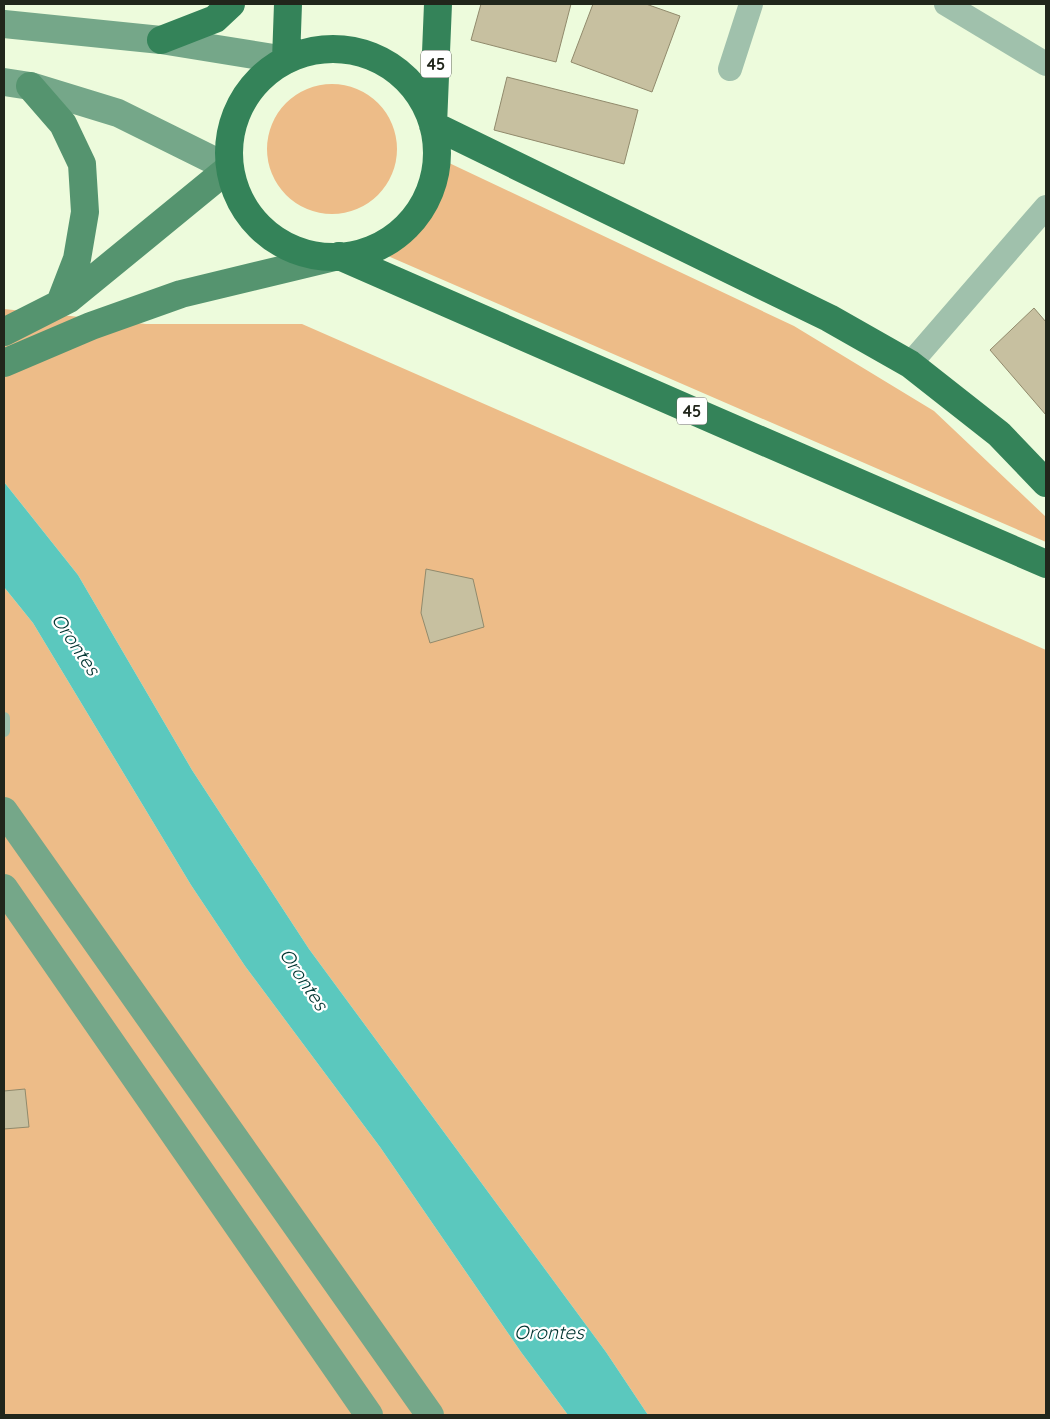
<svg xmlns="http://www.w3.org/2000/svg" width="1050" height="1419" viewBox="0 0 1050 1419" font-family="Quicksand,sans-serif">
<rect width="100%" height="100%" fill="#edfbdc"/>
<path fill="#edbc88" d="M267 149a65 65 0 1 1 130 0a65 65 0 1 1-130 0Z
M447 162 794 326 934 411 1046 517V542L381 253 416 226 440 191Z
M4 309 146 324H302L1046 650V1415H648L606 1352 309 949 192 770 78 575 4 482Z
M4 587 33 623 191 885 245 966 380 1147 521 1352 568 1415H4Z"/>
<path fill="#5bc8be" d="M4 482 78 575 192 770 309 949 606 1352 648 1415H568L521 1352 380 1147 245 966 191 885 33 623 4 587Z"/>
<path fill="#c7c0a0" stroke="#918a6c" d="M481 4H571L556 62 471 40Z
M593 4H646L680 16 652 92 571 62Z
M507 77 638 110 624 164 494 130Z
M1034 308 1046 322V415L990 350Z
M426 569 473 579 484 627 430 643 421 613Z
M25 1089 29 1127 4 1129V1091Z"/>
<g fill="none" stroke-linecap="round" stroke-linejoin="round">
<path stroke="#a0c1ac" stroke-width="12" d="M4 718V731"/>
<path stroke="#a0c1ac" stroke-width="24" d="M946 4 1046 64
M730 69 751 4
M910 364 1046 207"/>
<path stroke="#75a789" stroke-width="28" d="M4 24 161 40 286 60
M4 82 30 86 118 113 229 168
M4 811 430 1415
M4 888 369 1415"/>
<path stroke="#55946f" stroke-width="28" d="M30 86 63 124 82 164 85 212 77 259 60 303
M4 332 69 299 229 168
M4 363 91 326 181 294 339 256"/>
<path stroke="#348359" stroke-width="28" d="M438 4 433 125 829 318 910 364 999 434 1046 483
M161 40 215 19 231 4
M229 153a104 104 0 1 1 208 0a104 104 0 1 1-208 0Z
M286 60 288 4
M339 256 698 413 1046 564"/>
</g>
<g text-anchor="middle" stroke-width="4.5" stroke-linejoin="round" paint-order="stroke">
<g fill="#fff" stroke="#64675f" stroke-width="1">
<rect x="421" y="50.5" width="30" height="27" rx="4"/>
<rect x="677" y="397.5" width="30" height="27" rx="4"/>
</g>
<g font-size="16" font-weight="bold" fill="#21261b">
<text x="436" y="70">45</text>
<text x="692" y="417">45</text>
</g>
<g font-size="19" font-style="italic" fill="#003531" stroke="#fff">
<text transform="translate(76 644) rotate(56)" y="7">Orontes</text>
<text transform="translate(304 979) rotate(56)" y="7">Orontes</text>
<text x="549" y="1339">Orontes</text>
</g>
</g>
<rect width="1050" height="1419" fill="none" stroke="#21261b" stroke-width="10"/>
</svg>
